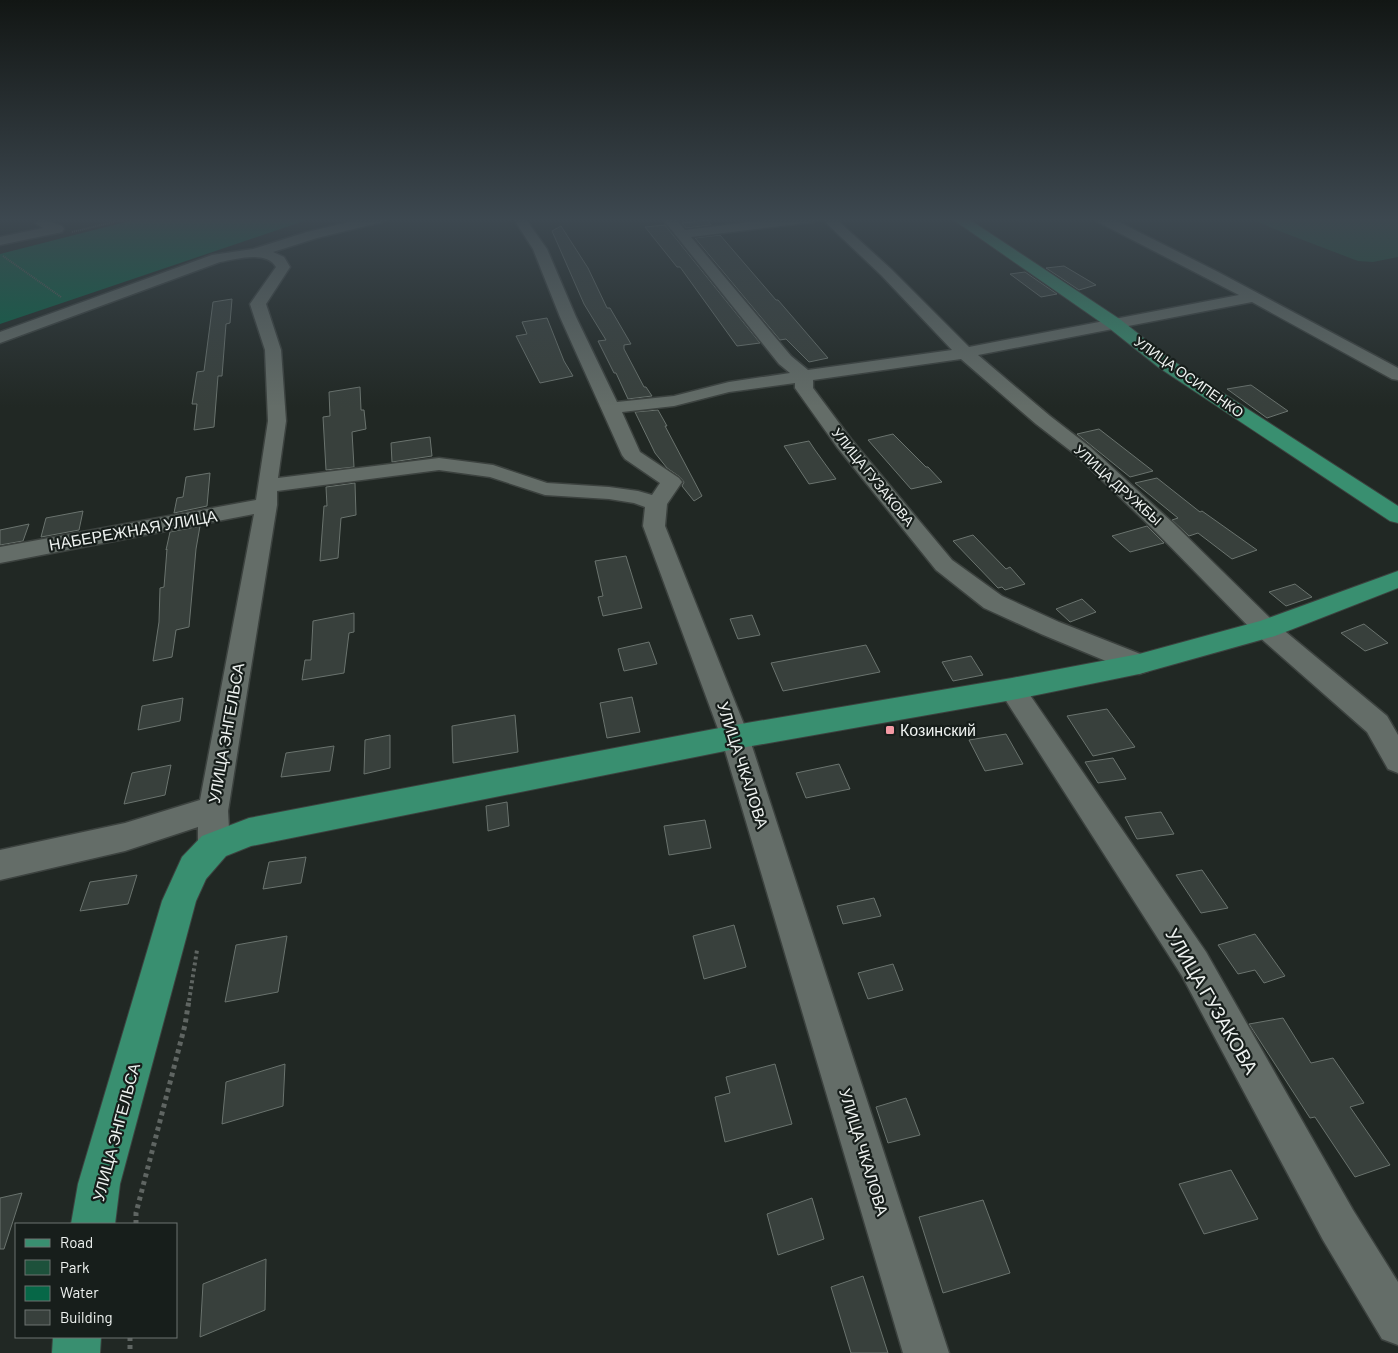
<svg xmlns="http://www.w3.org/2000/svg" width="1398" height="1353" viewBox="0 0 1398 1353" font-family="Barlow,sans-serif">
<rect width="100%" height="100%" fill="#212824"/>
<path fill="#1d513b" d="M1250 218H1398V257L1373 262 1358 261 1274 229Z"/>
<path fill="#066747" d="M141 218H313L0 324V254Z"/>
<path fill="#38403c" stroke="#6a736e" d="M708 220 711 225 686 228 682 223Z
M665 225 760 343 737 346 680 267H677L645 227Z
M561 226 588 268 607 308H610L631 344 624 345V349L644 387H646L652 396 628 399 616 373H614L598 341 606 340 584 304 552 231Z
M720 235 776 300H778L828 358 809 362 786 339 780 340 695 238Z
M1064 266 1096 285 1079 290 1046 268Z
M1025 272 1057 294 1041 297 1010 274Z
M232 299 230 323 226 324 222 376H218L214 427 194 430 197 404H192L197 372 204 371 213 302Z
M547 318 564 361 573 376 540 383 516 336 527 334 522 322Z
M1251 385 1288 411 1267 418 1227 389Z
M360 387 361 410H364L366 429 352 432 354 467 326 470 323 417 330 416 329 392Z
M658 410 667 426H665L702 496 694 501 682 486 684 482 680 477 667 468 655 453 635 412Z
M1099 429 1153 471 1130 477 1077 434Z
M893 434 926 467H928L942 482 911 489 868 440Z
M430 437 432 456 392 462 391 443Z
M809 441 815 450 836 479 809 484 784 446Z
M210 473 207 506 174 513 177 498 183 497 186 477Z
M1157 478 1200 512 1202 511 1257 550 1232 559 1198 533 1189 536 1172 520 1178 518 1135 483Z
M355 483 356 515 341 518 338 558 320 561 324 506H327L326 487Z
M83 511 79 530 41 537 46 518Z
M29 524 23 541 0 545V530Z
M200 526 196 549 189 627 176 630 172 657 153 661 159 622 160 588 164 587 167 549 166 550 170 532Z
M1147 526 1164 543 1130 552 1112 536Z
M973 535 1006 569 1010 567 1025 584 1005 590 1002 587 998 588 953 541Z
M626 556 642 608 603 616 598 597 603 596 595 561Z
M1295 584 1312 597 1286 606 1269 592Z
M1082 599 1096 612 1070 622 1056 609Z
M354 613V632L349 633 344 673 302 680 305 660H311L313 621Z
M752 615 760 635 738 639 730 619Z
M1364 624 1388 643 1365 651 1341 633Z
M649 642 657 664 624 671 618 649Z
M866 645 880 672 783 691 771 663Z
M971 656 983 675 953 681 942 662Z
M632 697 640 732 607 738 600 703Z
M183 698 180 721 138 730 142 706Z
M1107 709 1135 747 1093 756 1067 716Z
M515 715 518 752 453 763 452 726Z
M1006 734 1023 764 985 771 969 740Z
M390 735V768L364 774 365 740Z
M334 746 330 771 281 777 286 753Z
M1113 758 1126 779 1098 783 1085 762Z
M839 764 850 789 806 798 796 773Z
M171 765 165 795 124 804 132 773Z
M507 802 509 826 488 831 486 806Z
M1161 812 1174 834 1137 839 1125 817Z
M705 820 711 848 669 855 664 826Z
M306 857 301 883 263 889 269 862Z
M1202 870 1228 908 1201 913 1176 875Z
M137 875 128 904 80 911 90 882Z
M874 898 881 916 843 924 837 906Z
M734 925 746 967 704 979 693 936Z
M1255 934 1285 976 1264 983 1255 970 1238 974 1218 945Z
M287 936 278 992 225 1002 236 945Z
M893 964 903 990 868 999 858 973Z
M1283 1018 1311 1063 1333 1058 1364 1103 1350 1107 1390 1165 1355 1177 1315 1117 1310 1118 1249 1024Z
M285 1064 283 1106 222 1124 226 1082Z
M775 1064 792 1124 725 1142 715 1097 730 1093 726 1077Z
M906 1098 920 1135 888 1143 876 1107Z
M1231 1170 1258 1219 1204 1234 1179 1184Z
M22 1193 4 1249H0V1198Z
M812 1198 824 1239 778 1255 767 1214Z
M983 1200 1010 1273 943 1293 919 1217Z
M266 1259 265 1310 200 1337 203 1284Z
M863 1276 888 1353H851L831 1287Z"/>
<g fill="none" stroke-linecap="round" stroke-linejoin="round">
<g stroke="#3c423f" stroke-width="3">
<path id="minor" d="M366 218H388L386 221 317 238 273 252 284 257 290 267 266 304 281 350 286 421 278 478 439 458 493 465 547 483 609 487 638 491 652 495 660 483 625 459 622 455 560 317 533 249 513 218H525L547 249 576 317 617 402 674 396 729 382 790 373 779 364 662 218H675L685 230 782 218H819L818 221 813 222 691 237 791 356 808 370 952 350 881 275 821 218H835L891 269 969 347 1239 295 1096 221 1094 218H1111L1218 272 1398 368V380L1392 379 1252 302 978 355 1050 416 1090 447 1172 522 1275 623 1387 716 1398 735V773L1388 769 1367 732 1257 635 1156 532 1076 455 1036 424 961 359 813 380V388L851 439 952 560 1002 596 1059 622 1148 657 1152 664 1148 671 1139 674 1130 671 1041 634 984 608 936 570 837 447 795 388V383L729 392 674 406 622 412 640 452 679 478 682 482 667 504 665 526 749 737 949 1353H903L721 737 643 526 645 507 634 503 609 499 545 495 490 477 439 470 277 491V505L228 811 230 846 225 856 214 860 203 856 198 846V827L125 851 0 880V850L125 823 200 800 254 514 0 563V547L256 500 268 421 265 350 250 304 276 267C267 250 236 259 220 262L0 343V332L212 255 253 249 307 232Z
M42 219 62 226 64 229 62 232 0 245V237L43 228 35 223Z
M1012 679 1021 682 1206 952 1353 1210 1398 1282V1345L1382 1339 1323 1240 1182 976 1003 696 999 689 1003 682Z"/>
</g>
<g stroke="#3c423f" stroke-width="2">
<path id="major" d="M951 218H967L1121 320 1170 359 1398 506V523L1390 521 1158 367 1109 328Z
M1398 571V588L1275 636 1139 674 1012 700 735 749 251 846 226 856 206 879 196 901 120 1184 115 1224H71L78 1184 162 901 182 857 202 836 249 818 735 725 1012 678 1139 654 1260 621Z
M53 1337H101L100 1353H52Z"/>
</g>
<path stroke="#5f6562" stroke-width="2" stroke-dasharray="1 1" stroke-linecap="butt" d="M72 232 131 218
M3 256 61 297"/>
<path stroke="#5f6562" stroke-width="4" stroke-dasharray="3 3" stroke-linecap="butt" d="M189 1001 197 950"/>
<path stroke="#5f6562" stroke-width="5" stroke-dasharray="4 4" stroke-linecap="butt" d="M136 1224V1213L185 1025 189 1000
M130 1337V1353"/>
<use href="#minor" fill="#646d68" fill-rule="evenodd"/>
<use href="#major" fill="#398f70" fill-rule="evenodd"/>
</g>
<linearGradient id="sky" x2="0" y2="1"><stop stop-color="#121614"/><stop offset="0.54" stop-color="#3d4850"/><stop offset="1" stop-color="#3d4850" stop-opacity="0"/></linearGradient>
<rect width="1398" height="407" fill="url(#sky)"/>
<rect fill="#f49aa4" stroke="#171e1b" stroke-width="2" x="885" y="725" width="10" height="10" rx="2.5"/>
<g text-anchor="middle" stroke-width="4.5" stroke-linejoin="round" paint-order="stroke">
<g font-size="14" fill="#eef2f0" stroke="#171e1b">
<text transform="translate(1189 377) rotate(35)" y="5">УЛИЦА ОСИПЕНКО</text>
<text transform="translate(873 477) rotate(51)" y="5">УЛИЦА ГУЗАКОВА</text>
<text transform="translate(1118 485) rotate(42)" y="5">УЛИЦА ДРУЖБЫ</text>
</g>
<g font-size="16" fill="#eef2f0" stroke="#171e1b">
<text transform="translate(133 530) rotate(-10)" y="6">НАБЕРЕЖНАЯ УЛИЦА</text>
<text transform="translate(226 733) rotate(-80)" y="6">УЛИЦА ЭНГЕЛЬСА</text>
<text transform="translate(743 765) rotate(72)" y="6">УЛИЦА ЧКАЛОВА</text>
<text transform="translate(116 1132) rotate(-75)" y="6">УЛИЦА ЭНГЕЛЬСА</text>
<text transform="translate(864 1152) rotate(73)" y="6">УЛИЦА ЧКАЛОВА</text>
</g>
<g font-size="16" fill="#eef2f0" stroke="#171e1b" text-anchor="start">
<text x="900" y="736">Козинский</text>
</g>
<g font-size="19" fill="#eef2f0" stroke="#171e1b">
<text transform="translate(1212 1001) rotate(60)" y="7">УЛИЦА ГУЗАКОВА</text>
</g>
</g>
<rect x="15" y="1223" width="162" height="115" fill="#171e1b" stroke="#6d7370"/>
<rect x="25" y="1239" width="25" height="8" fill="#398f70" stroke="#6d7370"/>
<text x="60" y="1248" font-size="15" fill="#eef2f0">Road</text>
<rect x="25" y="1260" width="25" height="15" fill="#1d513b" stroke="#6d7370"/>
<text x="60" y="1273" font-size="15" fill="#eef2f0">Park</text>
<rect x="25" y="1286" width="25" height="15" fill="#066747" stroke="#6d7370"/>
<text x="60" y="1298" font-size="15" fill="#eef2f0">Water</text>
<rect x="25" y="1310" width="25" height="15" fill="#38403c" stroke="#6d7370"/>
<text x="60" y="1323" font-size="15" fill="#eef2f0">Building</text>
</svg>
